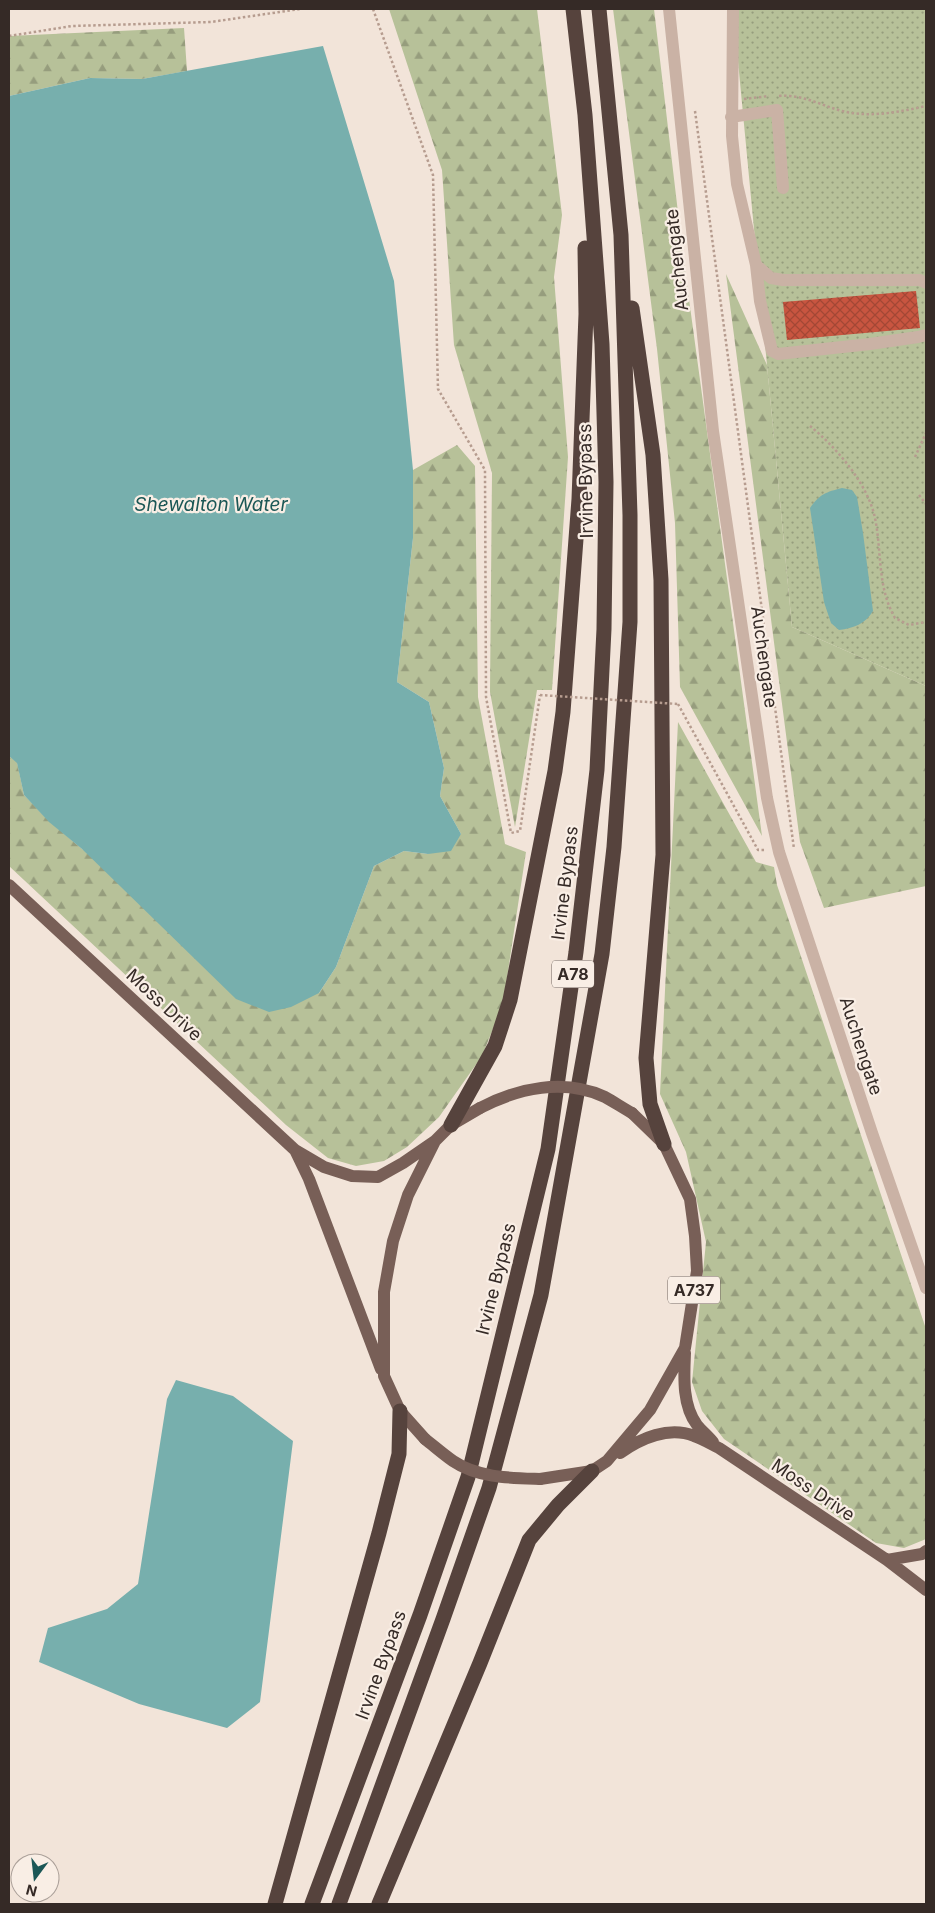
<svg xmlns="http://www.w3.org/2000/svg" width="935" height="1913" viewBox="0 0 935 1913" font-family="Inter,sans-serif">
<defs>
<pattern id="grass-dots" width="8" height="8" patternUnits="userSpaceOnUse" patternTransform="scale(1.25)"><rect width="8" height="8" fill="#b7c199"/><path d="M2 2h.1M6 6h.1" fill="none" stroke="#969d7d" stroke-width="1.8" stroke-linecap="round"/></pattern>
<pattern id="forest-firs" width="22" height="20" patternUnits="userSpaceOnUse" patternTransform="scale(1.25)"><rect width="22" height="20" fill="#b7c199"/><path d="M5 1l3.5 6h-7zM16 11l3.5 6h-7z" fill="#969d7d"/></pattern>
<pattern id="building-cross-hatch" width="8" height="8" patternUnits="userSpaceOnUse" patternTransform="scale(1.25)"><rect width="8" height="8" fill="#c85540"/><path d="M0 0l8 8M0 8l8-8" fill="none" stroke="#a34735"/></pattern>
</defs>
<rect width="100%" height="100%" fill="#f2e4d9"/>
<path fill="url(#grass-dots)" d="M733 9H926V686L792 627Z"/>
<path fill="url(#forest-firs)" d="M389 9H537L562 215 554 277 568 457 552 690H537L515 827 490 692 492 473 454 345 442 170Z
M613 9H654L683 255 762 836 680 687 675 523 657 349Z
M184 28 187 71 142 79 90 78 9 96V36Z
M726 274 767 365 792 627 926 686V886L824 908 800 842Z
M457 445 475 466 478 697 505 844 526 852 503 1004 482 1056 439 1117 407 1147 384 1161 356 1166 328 1158 286 1125 9 866V756L17 762 24 795 49 821 82 849 319 993 336 967 374 866 404 851 428 854 461 834 440 796 444 768 429 702 397 682 413 538V470Z
M678 722 756 862 774 867 777 885 926 1329V1539L904 1548 876 1543 724 1439 702 1411 692 1382 706 1242 686 1152 660 1094Z"/>
<path fill="#77afad" d="M323 46 394 281 413 470V538L397 682 429 702 444 768 440 796 461 834 451 851 428 854 404 851 374 866 336 967 319 993 291 1007 269 1012 236 999 82 849 49 822 24 795 17 763 9 756V96L90 78 142 79Z
M842 488 852 490 857 497 863 533 873 611C865 624 854 628 839 630L831 623 824 602 810 508C820 494 826 492 842 488Z
M176 1380 233 1396 293 1441 260 1702 227 1728 139 1704 39 1662 48 1628 107 1609 138 1584 167 1399Z"/>
<path fill="url(#building-cross-hatch)" d="M916 291 920 328 787 340 783 302Z"/>
<g fill="none" stroke-linecap="round" stroke-linejoin="round">
<path stroke="#b69c8f" stroke-width="2.5" stroke-dasharray="2.5 2.5" stroke-linecap="butt" d="M373 9 433 175 438 389 485 470 486 697 511 833 520 831 540 695
M9 36 72 26 211 22 300 9
M779 96C802 94 820 105 842 111 870 118 899 112 926 106
M744 99 769 96
M695 111 794 849
M810 426C836 447 868 484 875 518 882 552 877 587 895 618L909 625 926 622
M915 457 926 433
M919 495 926 504
M678 704 758 850H765"/>
<path stroke="#cab2a5" stroke-width="12" d="M669 9 713 431 767 798 779 852 872 1133 926 1288
M733 9 732 136 737 184 756 265 760 301 772 351 778 354 870 344 918 337 926 335
M731 117 777 110 783 188
M756 265 771 278 783 280H920L926 283"/>
<path stroke="#785f57" stroke-width="12" d="M9 885 295 1150 324 1167 352 1176 378 1177 403 1163 435 1141
M295 1150 309 1179 381 1369
M685 1353C684 1376 682 1405 697 1425 702 1431 708 1436 713 1442
M425 1439 400 1411 384 1376V1292L393 1241 408 1195 435 1141 451 1125 480 1108
M620 1453C641 1438 669 1426 694 1436 703 1439 711 1444 719 1448L887 1560 926 1590
M540 1479 592 1471 607 1461 650 1410 685 1348 697 1271 695 1236 690 1199 664 1144 632 1113
M887 1560 922 1554 926 1551"/>
<path stroke="#56433d" stroke-width="15" d="M632 308 653 455 661 580 663 855 646 1058 650 1104 664 1144
M451 1125 495 1046 510 1000 555 771 563 712 579 499 586 314 585 248
M275 1904 379 1533 399 1454 400 1411
M312 1904 420 1615 468 1477 548 1149 576 952 597 770 604 629 606 482 602 344 585 115 573 9
M339 1904 443 1619 489 1488 541 1295 602 954 614 847 630 622V515L621 235 599 9
M379 1904 480 1663 529 1540 558 1505 592 1471"/>
<path stroke="#b69c8f" stroke-width="2.5" stroke-dasharray="2.5 2.5" stroke-linecap="butt" d="M540 695 678 704"/>
<path stroke="#785f57" stroke-width="12" d="M480 1108C518 1088 564 1078 605 1097 614 1102 623 1108 632 1113
M425 1439C434 1446 443 1454 453 1461 478 1478 511 1478 540 1479"/>
</g>
<g text-anchor="middle" stroke-width="4.5" stroke-linejoin="round" paint-order="stroke">
<g fill="#f9eee5" stroke="#70655f" stroke-width="1">
<rect x="552" y="960.5" width="42" height="27" rx="4"/>
<rect x="668" y="1276.5" width="52" height="27" rx="4"/>
</g>
<g font-size="16" font-weight="bold" fill="#352a26">
<text x="573" y="980">A78</text>
<text x="694" y="1296">A737</text>
</g>
<g font-size="18" fill="#352a26" stroke="#f9eee5">
<text transform="translate(677 260) rotate(-96)" y="6">Auchengate</text>
<text transform="translate(586 481) rotate(-91)" y="6">Irvine Bypass</text>
<text transform="translate(764 657) rotate(82)" y="6">Auchengate</text>
<text transform="translate(565 883) rotate(-83)" y="6">Irvine Bypass</text>
<text transform="translate(164 1005) rotate(43)" y="6">Moss Drive</text>
<text transform="translate(861 1046) rotate(72)" y="6">Auchengate</text>
<text transform="translate(496 1279) rotate(-76)" y="6">Irvine Bypass</text>
<text transform="translate(813 1490) rotate(34)" y="6">Moss Drive</text>
<text transform="translate(381 1665) rotate(-70)" y="6">Irvine Bypass</text>
</g>
<g font-size="19" font-style="italic" fill="#1b5756" stroke="#f9eee5">
<text x="211" y="511">Shewalton Water</text>
</g>
</g>
<rect width="935" height="1913" fill="none" stroke="#352a26" stroke-width="20"/>
<g transform="translate(35 1878) rotate(195)"><circle r="24" fill="#f9eee5" stroke="#aba099"/>
<path d="M0-4L9 19L0 12L-9 19Z" fill="#1b5756"/>
<text y="-8" font-size="14" font-weight="bold" text-anchor="middle" fill="#352a26">N</text>
</g>
</svg>
